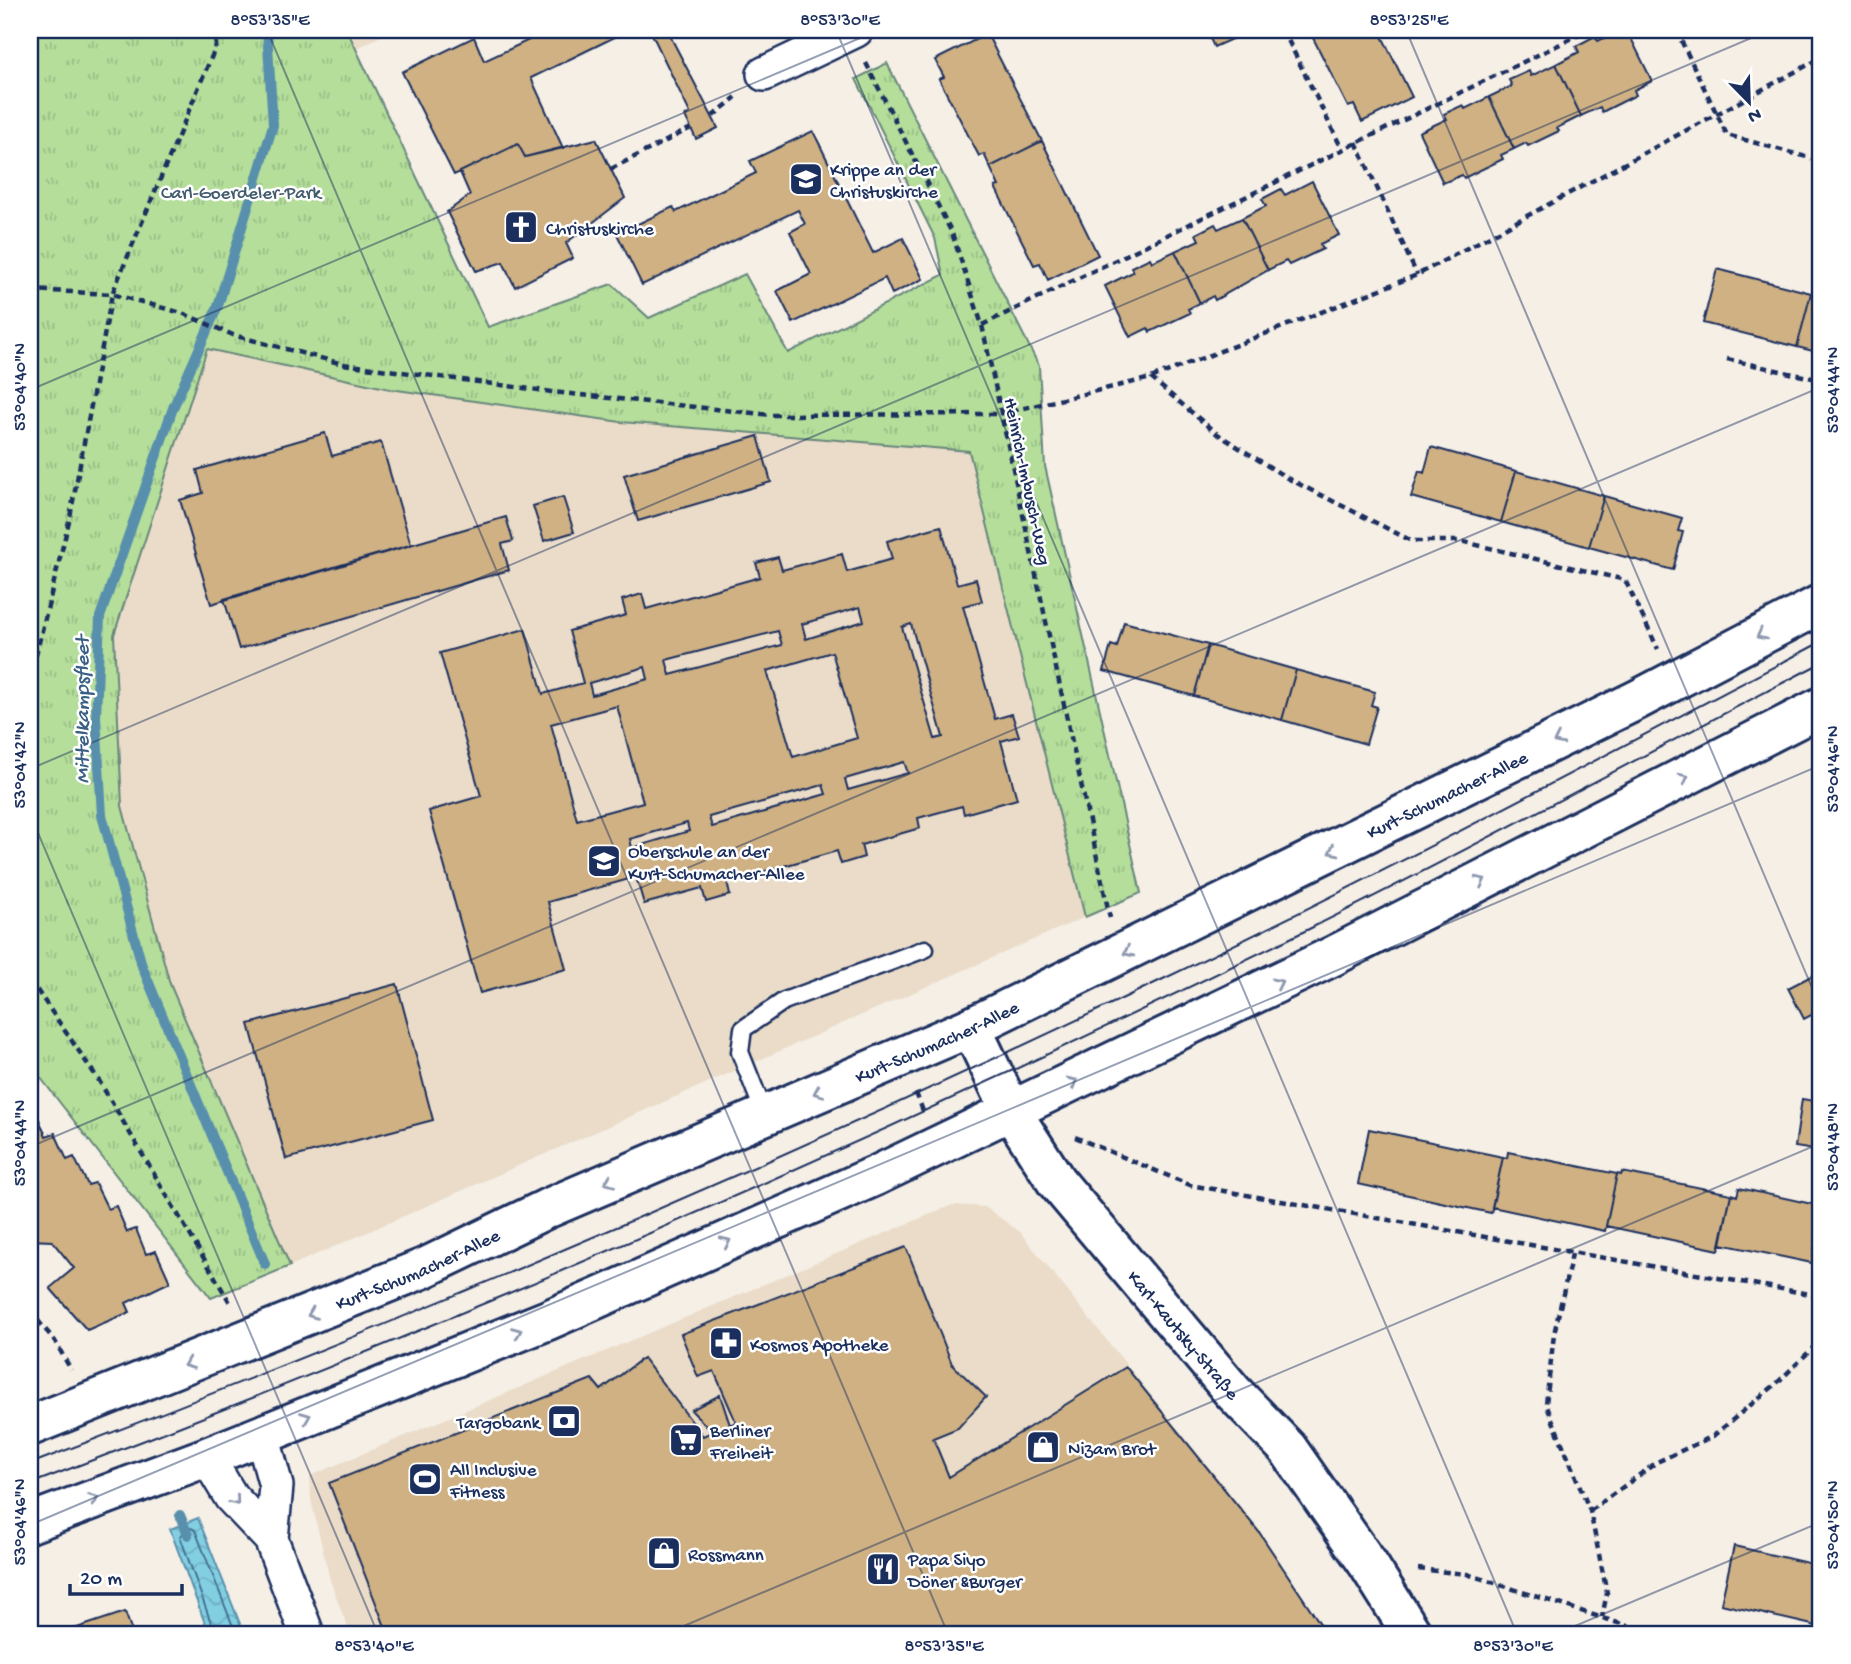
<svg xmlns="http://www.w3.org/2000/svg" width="1851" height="1664" viewBox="0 0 1851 1664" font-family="'Gochi Hand',sans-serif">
<defs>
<pattern id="park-tufts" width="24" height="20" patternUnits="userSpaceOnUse" patternTransform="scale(1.75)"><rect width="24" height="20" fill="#b4de9a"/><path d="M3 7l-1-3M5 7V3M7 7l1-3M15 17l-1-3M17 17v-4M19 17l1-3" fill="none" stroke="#9abf87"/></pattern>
<pattern id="water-waves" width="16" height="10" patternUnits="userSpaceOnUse" patternTransform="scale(1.75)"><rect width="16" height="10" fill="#82cfe1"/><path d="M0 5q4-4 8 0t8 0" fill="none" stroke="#70b2c3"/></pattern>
</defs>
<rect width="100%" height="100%" fill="#f5efe6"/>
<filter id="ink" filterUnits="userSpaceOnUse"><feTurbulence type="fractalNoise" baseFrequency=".0143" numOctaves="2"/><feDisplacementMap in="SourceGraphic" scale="14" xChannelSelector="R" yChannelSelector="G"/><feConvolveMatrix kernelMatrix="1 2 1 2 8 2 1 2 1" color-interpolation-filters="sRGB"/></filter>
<g filter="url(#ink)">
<path fill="#eadcc8" d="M347 30H392L356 49Z
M207 349 390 389 621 422 969 451 1085 917 290 1266 170 984 122 806 114 635Z
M952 1205 985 1207 1020 1232 1260 1531 1327 1634H350L330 1580 311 1500 310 1476Z"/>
<path fill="url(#park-tufts)" stroke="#68867c" stroke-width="2" d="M30 30H347L488 327 612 284 649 318 745 274 788 353 943 275 935 238 856 79 887 63 1039 366 1045 466 1141 893 1085 917 969 451 621 422 390 389 207 349 114 635 122 806 170 984 290 1266 211 1298 30 1064Z"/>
<path fill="url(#water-waves)" stroke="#598fad" stroke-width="2" d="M198 1518 244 1634H209L170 1529Z"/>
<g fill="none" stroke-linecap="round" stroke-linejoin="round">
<path stroke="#446f92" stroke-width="2" d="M215 1634 180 1536 191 1528 195 1530 236 1634"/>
<path stroke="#598fad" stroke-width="10" d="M265 1264 142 966 102 815 96 717 100 617 173 408 218 306 273 125 267 30
M180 1515 188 1535"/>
</g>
<path fill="#cfb183" stroke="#1b2f5e" stroke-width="2" fill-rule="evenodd" d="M524 30H629L531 78 563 148 525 157 518 144 454 175 402 72 474 37 484 61 529 40Z
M650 30H667L718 128 696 139 685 116 690 113Z
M1206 30H1243L1245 33 1214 47Z
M1309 30H1379L1412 97 1362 122 1354 105 1348 107Z
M1621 30H1627L1652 81 1634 90 1636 95 1602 112 1600 107 1581 116 1556 64 1579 52 1576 46 1595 36 1598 41Z
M987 34 1042 141 990 167 984 154 979 156 939 79 944 77 935 60Z
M1556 64 1581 116 1557 128 1559 131 1528 146 1526 143 1514 149 1489 97 1512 86 1509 80 1529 71 1531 76Z
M1489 97 1514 149 1501 155 1503 159 1464 178 1462 175 1443 183 1419 132 1447 119 1444 114 1463 105 1465 109Z
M813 131 873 253 903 238 923 279 892 294 885 278 793 323 777 291 811 274 790 232 805 224 798 210 642 285 617 234 673 207 676 212 756 173 750 161Z
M596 139 625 198 566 243 573 258 515 287 503 262 476 271 447 212 470 195 460 172 518 144 525 157Z
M1042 141 1098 255 1048 280 1040 263 1034 265 995 187 999 186 990 167Z
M1312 181 1339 235 1320 244 1323 249 1289 265 1286 261 1268 270 1242 218 1266 206 1262 199 1281 189 1285 195Z
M1242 218 1268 270 1215 300 1213 296 1200 303 1175 251 1199 240 1196 234 1215 224 1218 229Z
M1175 251 1200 303 1188 309 1190 313 1150 332 1148 328 1130 337 1105 286 1133 272 1131 267 1150 258 1152 262Z
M1717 269 1811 293 1797 347 1703 323Z
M1811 293 1821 296V353L1797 347Z
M325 433 332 456 381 442 411 545 211 604 180 500 203 493 197 470Z
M758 436 771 482 638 521 624 475Z
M1431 447 1516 471 1501 522 1411 497 1419 471 1424 473Z
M1516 471 1604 496 1589 547 1501 522Z
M1604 496 1682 518 1678 531 1683 532 1673 570 1589 547Z
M563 497 574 532 544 541 533 506Z
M506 517 513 541 502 544 509 570 239 649 224 599Z
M941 526 957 584 976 579 982 601 963 606 995 719 1012 714 1019 736 1001 741 1017 799 964 814 962 806 918 818 920 828 861 845 864 857 841 864 837 851 727 882 730 895 706 902 702 888 644 904 636 877 548 902 566 969 480 993 429 811 481 796 440 653 525 629 543 694 583 683 569 631 626 615 622 600 642 594 646 609 760 577 756 563 778 557 782 570 842 554 847 572 892 559 887 541ZM860 607 864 621 806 639 802 624ZM911 624 943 737 935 739 902 627ZM778 631 782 645 670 675 666 660ZM832 652 857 738 793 757 767 671ZM645 667 648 679 592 695 589 683ZM617 706 643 802 577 820 551 724ZM904 762 908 773 848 790 845 779ZM823 785 826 794 712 827 709 817ZM687 823 689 831 632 848 630 839Z
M1124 622 1208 645 1194 696 1104 671 1111 645 1117 647Z
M1208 645 1296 670 1282 720 1194 696Z
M1296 670 1375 692 1371 705 1377 707 1366 744 1282 720Z
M1821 971V1010L1804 1019 1788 988Z
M397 984 433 1120 286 1159 249 1024Z
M1802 1099 1821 1102V1151L1795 1147Z
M34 1108 46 1136 55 1133 67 1160 74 1157 88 1185 95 1183 108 1209 116 1206 127 1232 136 1229 146 1254 156 1251 170 1282 126 1303 130 1312 87 1330 50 1288 74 1268 52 1241 30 1240V1110Z
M1369 1129 1503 1157 1491 1213 1358 1184Z
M1508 1152 1617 1174 1605 1231 1492 1207 1503 1157 1507 1158Z
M1622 1172 1731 1194 1719 1250 1606 1226 1617 1174 1621 1175Z
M1739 1188 1821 1206 1812 1263 1721 1244 1731 1194 1737 1196Z
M906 1247 952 1364 986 1397 958 1428 933 1438 949 1477 1126 1367 1259 1532 1327 1634H540L538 1630 520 1634H388L329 1483 592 1379 601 1390 643 1358 703 1436 712 1432 691 1410 720 1395 730 1425 736 1422 714 1371 698 1377 681 1334Z
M1734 1546 1821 1566V1627L1721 1604Z
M125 1612 133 1634H59Z"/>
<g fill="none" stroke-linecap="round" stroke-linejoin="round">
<g stroke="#1b2f5e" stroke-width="21">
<path id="service" d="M765 1115 740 1052 743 1029 784 1001 925 949"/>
</g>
<g stroke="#1b2f5e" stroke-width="38">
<path id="minor" d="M764 74 856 30
M262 1435 276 1486 271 1539
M207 1457 231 1497 271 1539 307 1634"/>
</g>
<g stroke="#1b2f5e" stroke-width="44">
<g id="tertiary">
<path id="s1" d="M971 1027 1011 1111 1056 1181 1233 1392 1288 1449 1368 1564 1412 1634"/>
<path id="s2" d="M30 1426 424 1268 546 1209 971 1027 1637 700 1821 604"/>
<path d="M30 1523 207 1457 548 1320 875 1176 1333 956 1821 707"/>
</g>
</g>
<path stroke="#1b2f5e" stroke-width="4.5" stroke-dasharray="7 5" stroke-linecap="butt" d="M1283 30 1342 149
M1676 30 1727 135 1821 161
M866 63 952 233 982 325 1110 918
M713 116 736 97
M1356 142 1417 275
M611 169 691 128
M30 290 112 294 182 313 233 335 343 364 553 392 772 415 999 414 1151 378 1417 275 1821 58
M982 325 1589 30
M1727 359 1821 380
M1151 378 1216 433 1287 478 1412 541H1460L1625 580 1658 649
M30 679 70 517 112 294 216 46 214 30
M30 980 98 1079 232 1306
M916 1093 923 1111
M1075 1137 1190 1185 1821 1296
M1572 1254 1554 1334 1546 1404 1590 1511 1607 1593 1602 1617
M30 1311 55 1341 71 1370
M1590 1511 1657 1462 1713 1436 1776 1384 1821 1340
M1418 1569 1467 1574 1652 1634"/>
<use href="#service" stroke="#fff" stroke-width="16"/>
<use href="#minor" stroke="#fff" stroke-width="33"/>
<use href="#tertiary" stroke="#fff" stroke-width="38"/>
<path stroke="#1b2f5e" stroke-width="2" d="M30 1464C412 1319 790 1158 1159 981 1383 874 1602 757 1821 642
M30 1484C465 1320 893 1133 1311 928 1483 843 1651 751 1821 663"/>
</g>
<defs><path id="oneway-chevron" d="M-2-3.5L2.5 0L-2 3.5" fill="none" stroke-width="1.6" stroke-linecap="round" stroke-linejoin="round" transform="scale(1.75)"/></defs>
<g stroke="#8d97ae">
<use href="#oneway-chevron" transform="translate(1761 635) rotate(152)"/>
<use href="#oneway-chevron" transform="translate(1558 740) rotate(154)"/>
<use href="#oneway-chevron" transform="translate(1684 778) rotate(-27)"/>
<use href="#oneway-chevron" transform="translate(1333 851) rotate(154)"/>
<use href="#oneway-chevron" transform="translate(1481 881) rotate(-27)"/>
<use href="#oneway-chevron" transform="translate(1128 952) rotate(154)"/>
<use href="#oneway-chevron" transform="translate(1278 983) rotate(-26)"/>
<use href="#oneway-chevron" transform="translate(1073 1082) rotate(-26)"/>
<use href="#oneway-chevron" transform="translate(818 1092) rotate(157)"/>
<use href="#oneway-chevron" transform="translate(609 1182) rotate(157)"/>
<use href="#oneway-chevron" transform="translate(726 1242) rotate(-24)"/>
<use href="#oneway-chevron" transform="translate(312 1314) rotate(158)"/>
<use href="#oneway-chevron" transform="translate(517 1332) rotate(-22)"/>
<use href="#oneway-chevron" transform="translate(188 1364) rotate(158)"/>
<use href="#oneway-chevron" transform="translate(306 1417) rotate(-22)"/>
<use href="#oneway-chevron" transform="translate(94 1499) rotate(-21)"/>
<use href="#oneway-chevron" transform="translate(235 1501) rotate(50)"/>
</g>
</g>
<path fill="none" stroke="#1b2f5e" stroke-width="2" stroke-opacity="0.45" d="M267 30 948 1634M836 30 1517 1634M1406 30 1821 1009M30 390 879 30M30 769 1770 30M30 814 378 1634M30 1147 1821 387M30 1525 1821 765M665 1634 1821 1143M1556 1634 1821 1522"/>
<defs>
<g id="school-square" transform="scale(1.75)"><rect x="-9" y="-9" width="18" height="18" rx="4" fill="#1b2f5e" stroke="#fff"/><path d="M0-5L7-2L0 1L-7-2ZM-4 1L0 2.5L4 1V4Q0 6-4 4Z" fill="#fff"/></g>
<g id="church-square" transform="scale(1.75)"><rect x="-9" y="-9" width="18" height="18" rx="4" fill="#1b2f5e" stroke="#fff"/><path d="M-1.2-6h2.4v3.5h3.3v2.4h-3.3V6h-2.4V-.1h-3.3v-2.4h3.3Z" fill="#fff"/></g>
<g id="pharmacy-square" transform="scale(1.75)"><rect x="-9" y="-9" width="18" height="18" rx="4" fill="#1b2f5e" stroke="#fff"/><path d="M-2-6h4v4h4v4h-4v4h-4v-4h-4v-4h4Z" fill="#fff"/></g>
<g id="bank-square" transform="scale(1.75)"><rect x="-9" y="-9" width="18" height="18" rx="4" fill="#1b2f5e" stroke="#fff"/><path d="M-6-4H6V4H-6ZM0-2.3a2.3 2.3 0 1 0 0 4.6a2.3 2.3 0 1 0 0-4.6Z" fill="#fff"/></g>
<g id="supermarket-square" transform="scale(1.75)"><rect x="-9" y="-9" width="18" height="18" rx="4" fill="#1b2f5e" stroke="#fff"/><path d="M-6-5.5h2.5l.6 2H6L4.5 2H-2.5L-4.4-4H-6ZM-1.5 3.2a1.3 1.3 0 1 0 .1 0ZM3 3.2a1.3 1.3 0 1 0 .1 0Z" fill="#fff"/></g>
<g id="shop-square" transform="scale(1.75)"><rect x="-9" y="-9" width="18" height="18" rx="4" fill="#1b2f5e" stroke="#fff"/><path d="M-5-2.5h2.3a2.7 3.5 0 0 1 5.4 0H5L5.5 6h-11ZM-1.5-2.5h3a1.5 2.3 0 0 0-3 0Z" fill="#fff"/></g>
<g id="stadium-square" transform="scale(1.75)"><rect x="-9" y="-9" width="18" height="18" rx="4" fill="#1b2f5e" stroke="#fff"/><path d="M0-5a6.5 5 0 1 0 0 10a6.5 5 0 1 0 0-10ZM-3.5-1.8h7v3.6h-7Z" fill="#fff"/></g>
<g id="restaurant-square" transform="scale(1.75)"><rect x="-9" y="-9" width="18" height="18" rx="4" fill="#1b2f5e" stroke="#fff"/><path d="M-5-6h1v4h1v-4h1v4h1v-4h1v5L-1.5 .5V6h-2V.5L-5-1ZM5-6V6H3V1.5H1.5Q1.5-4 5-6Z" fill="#fff"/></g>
</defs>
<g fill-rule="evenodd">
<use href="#school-square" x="806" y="179"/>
<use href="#church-square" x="521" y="227"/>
<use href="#school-square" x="604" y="861"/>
<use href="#pharmacy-square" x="726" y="1343"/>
<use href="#bank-square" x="564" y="1421"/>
<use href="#supermarket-square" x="686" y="1440"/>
<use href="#shop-square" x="1043" y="1447"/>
<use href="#stadium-square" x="425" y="1479"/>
<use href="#shop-square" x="664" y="1553"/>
<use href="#restaurant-square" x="883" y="1569"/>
</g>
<g text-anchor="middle" stroke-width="5" stroke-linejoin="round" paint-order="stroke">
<g font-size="19" fill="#1b2f5e" stroke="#fff" text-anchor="start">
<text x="830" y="175">Krippe an der<tspan x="830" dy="22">Christuskirche</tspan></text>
<text x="546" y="234">Christuskirche</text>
<text x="628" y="857">Oberschule an der<tspan x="628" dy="22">Kurt-Schumacher-Allee</tspan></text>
<text x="750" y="1350">Kosmos Apotheke</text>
<text x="540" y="1428" text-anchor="end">Targobank</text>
<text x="710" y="1436">Berliner<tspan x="710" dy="22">Freiheit</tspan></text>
<text x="1068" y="1454">Nizam Brot</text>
<text x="450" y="1475">All Inclusive<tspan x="450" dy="22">Fitness</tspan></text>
<text x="688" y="1560">Rossmann</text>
<text x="908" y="1565">Papa Siyo<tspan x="908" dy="22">Döner &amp;Burger</tspan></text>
</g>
<g font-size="19" fill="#415b6d" stroke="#fff">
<text x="241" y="198">Carl-Goerdeler-Park</text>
</g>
<g font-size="19" fill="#1b2f5e" stroke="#fff">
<text transform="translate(1029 481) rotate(78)" y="7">Heinrich-Imbusch-Weg</text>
<text dy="7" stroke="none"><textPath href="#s2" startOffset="1552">Kurt-Schumacher-Allee</textPath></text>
<text dy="7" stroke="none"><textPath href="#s2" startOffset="985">Kurt-Schumacher-Allee</textPath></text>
<text dy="7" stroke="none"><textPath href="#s2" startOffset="418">Kurt-Schumacher-Allee</textPath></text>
<text dy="7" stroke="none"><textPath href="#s1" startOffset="376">Karl-Kautsky-Straße</textPath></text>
</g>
<g font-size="21" font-style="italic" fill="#3a5f85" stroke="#fff">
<text transform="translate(81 710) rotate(-90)" y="7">Mittelkampsfleet</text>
</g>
</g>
<rect width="1851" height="1664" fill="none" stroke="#fff" stroke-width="77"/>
<g transform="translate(1749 102) rotate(157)" stroke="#ffffff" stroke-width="5" paint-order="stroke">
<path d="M0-5L12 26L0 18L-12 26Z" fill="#1b2f5e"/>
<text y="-10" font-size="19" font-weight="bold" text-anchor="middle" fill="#1b2f5e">N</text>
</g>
<path d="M70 1584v10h112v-10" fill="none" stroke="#1b2f5e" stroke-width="3.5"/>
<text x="80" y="1584" font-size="21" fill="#1b2f5e" stroke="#ffffff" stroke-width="5" paint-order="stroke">20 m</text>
<rect x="38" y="38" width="1774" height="1588" fill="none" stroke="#1b2f5e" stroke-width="2.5"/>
<g font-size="18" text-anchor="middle" fill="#1b2f5e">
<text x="270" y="25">8°53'35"E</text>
<text x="840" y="25">8°53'30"E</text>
<text x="1409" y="25">8°53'25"E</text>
<text transform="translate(19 387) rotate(-90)" y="6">53°04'40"N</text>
<text transform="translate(1832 390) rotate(-90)" y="6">53°04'44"N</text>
<text transform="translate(19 765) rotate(-90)" y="6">53°04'42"N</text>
<text transform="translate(1832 769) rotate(-90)" y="6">53°04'46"N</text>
<text transform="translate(19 1143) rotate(-90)" y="6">53°04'44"N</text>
<text transform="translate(1832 1147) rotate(-90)" y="6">53°04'48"N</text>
<text transform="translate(19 1522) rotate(-90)" y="6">53°04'46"N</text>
<text transform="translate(1832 1525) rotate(-90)" y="6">53°04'50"N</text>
<text x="374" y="1651">8°53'40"E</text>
<text x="944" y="1651">8°53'35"E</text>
<text x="1513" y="1651">8°53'30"E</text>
</g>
</svg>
